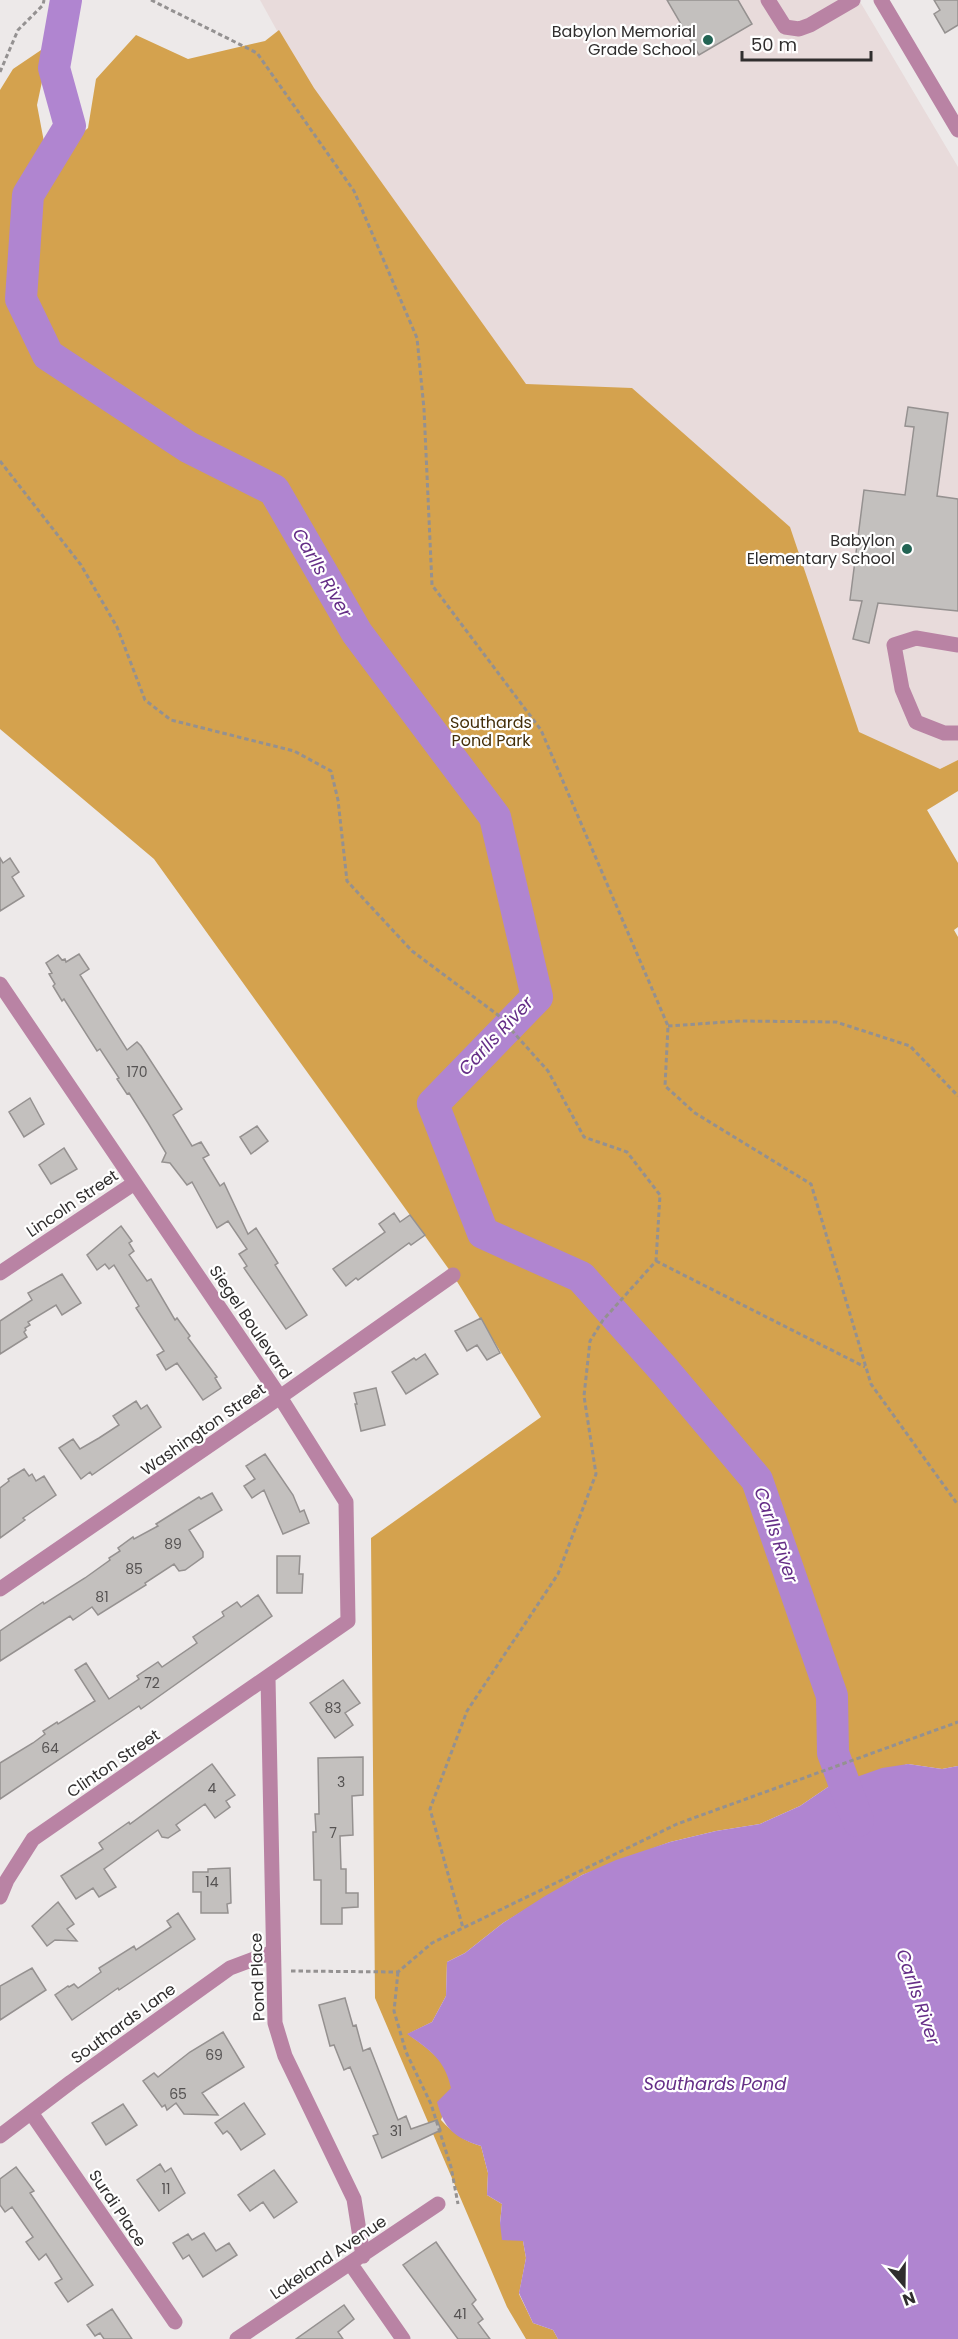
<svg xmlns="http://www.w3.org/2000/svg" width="958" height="2339" viewBox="0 0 958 2339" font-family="Poppins,sans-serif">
<rect width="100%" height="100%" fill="#ede9e9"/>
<path fill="#e8dbdb" d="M260 0H859L958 167V791L927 810 958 863V927L819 1010Z"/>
<path fill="#d4a24e" d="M279 30 314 88 526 384 632 388 790 527 859 732 940 769 958 760V791L927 810 958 863V927L954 930 958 937V1766L942 1769 908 1764 828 1787 800 1806 760 1824 716 1831 670 1842 582 1875 503 1923 465 1953 447 1962 446 1996 432 2022 408 2034C425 2047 452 2063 451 2088 451 2098 444 2111 441 2120 453 2133 464 2141 481 2146L488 2173 487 2195 502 2204 500 2223 523 2241 526 2258 519 2294 533 2323 553 2330 558 2339H526L507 2307 375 1998 371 1538 541 1417 453 1275 154 859 0 729V90L13 69 50 44 37 105 48 163 88 128 96 79 136 35 188 59 265 41Z"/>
<path fill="#b085d0" d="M908 1764 942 1769 958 1766V2339H558L553 2330 533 2323 519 2293 526 2258 523 2241 502 2240 500 2223 502 2204 487 2195 488 2173 481 2146C455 2138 444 2129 437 2102L451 2088C445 2060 430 2050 407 2034L432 2022 446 1996 447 1962 465 1953 503 1923 545 1896 582 1875 616 1860 670 1842 716 1831 760 1824 800 1806 828 1787 882 1768Z"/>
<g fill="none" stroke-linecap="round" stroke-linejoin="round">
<path stroke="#b085d0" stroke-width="32" d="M66 0 54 68 70 126 28 195 21 299 48 355 188 447 274 490 357 633 495 817 537 997 433 1104 483 1233 581 1277 665 1371 757 1480 832 1696 833 1753 858 1821"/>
</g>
<path fill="#c3c0be" stroke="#959190" stroke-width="1.5" d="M667 0H738L752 24 699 55Z
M934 0H958V25L945 33 934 14 940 10Z
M908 407 948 413 937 496 958 499V611L878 603 869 643 853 639 862 601 850 600 864 490 905 495 914 427 905 426Z
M0 858 3 863 10 858 19 872 12 877 24 896 0 911Z
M79 954 89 969 80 975 127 1050 137 1042 141 1046 182 1109 173 1115 192 1146 201 1142 209 1155 203 1158 220 1186 224 1183 248 1234 256 1228 278 1263 275 1265 307 1315 286 1329 244 1268 247 1266 239 1254 247 1249 228 1221 217 1228 192 1182 187 1185 170 1163 162 1162 166 1153 148 1123 129 1093 127 1094 117 1079 119 1078 100 1049 97 1051 64 999 62 1001 53 986 55 984 49 974 52 973 46 963 58 955 62 960 65 959 66 962Z
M30 1098 44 1124 24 1137 9 1112Z
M257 1126 268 1141 251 1154 240 1137Z
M64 1148 77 1169 51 1184 39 1165Z
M394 1213 400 1222 410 1215 425 1235 411 1245 409 1243 358 1280 356 1278 346 1286 333 1269 385 1232 379 1224Z
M121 1226 132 1241 129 1243 134 1251 129 1255 147 1281 151 1279 175 1320 177 1318 190 1336 188 1338 217 1377 215 1378 221 1388 203 1400 177 1363 166 1370 157 1355 164 1351 136 1308 139 1306 114 1265 109 1269 105 1264 97 1270 87 1255Z
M62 1274 81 1303 62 1315 56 1305 28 1322 30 1325 25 1328 26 1330 24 1332 27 1337 0 1354V1321L32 1300 28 1293Z
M481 1318 500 1353 487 1360 477 1345 467 1351 455 1331Z
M425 1354 438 1374 406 1394 392 1372 414 1358 416 1360Z
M376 1388 385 1425 361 1431 355 1404H357L354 1393Z
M136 1401 141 1409 147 1405 161 1427 92 1475 90 1472 81 1479 59 1448 73 1439 80 1449 99 1438 119 1425 113 1416Z
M265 1454 293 1495 300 1512 304 1510 309 1523 283 1534 264 1490 252 1498 244 1486 255 1479 246 1466Z
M24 1469 29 1476 32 1474 36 1481 44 1476 56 1495 23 1518 25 1520 0 1538V1488L9 1481 8 1479Z
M212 1493 222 1510 189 1530 203 1552V1557L185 1570 179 1571 174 1564 145 1583 146 1585 98 1615 92 1607 73 1620 70 1616 0 1661V1631L43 1602 44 1604 85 1578 110 1560 109 1558 120 1551 118 1548 133 1537 134 1539 158 1526 156 1524 199 1497 201 1499Z
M277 1556H300L299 1574H303L302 1593H277Z
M258 1595 272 1616 141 1709 139 1706 0 1799V1763L33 1743 45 1734 43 1731 57 1722 58 1724 95 1701 75 1670 86 1663 109 1699 139 1679 137 1676 158 1662 162 1667 197 1643 193 1637 224 1616 222 1612 237 1602 241 1607Z
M343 1680 360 1703 345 1713 353 1725 335 1738 310 1703Z
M363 1757V1795L352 1796 353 1835 340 1836 341 1869H346V1893H358V1907L342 1908V1924H321V1880H314L313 1832H316L315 1814H319L318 1758Z
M212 1764 235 1795 226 1801 230 1807 215 1818 205 1804 176 1825 180 1830 168 1838 162 1837 158 1830 104 1869 116 1887 99 1897 93 1888 76 1899 61 1876 103 1849 99 1843 129 1822 130 1824Z
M230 1868 231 1903 227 1904 228 1913H201V1892H193V1872H208V1869Z
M58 1902 74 1924 67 1929 77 1941 55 1940 47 1946 32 1926Z
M178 1913 195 1939 119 1990 118 1988 72 2020 55 1995 68 1986 69 1987 74 1984 78 1988 101 1972 99 1968 134 1946 136 1950 171 1927 167 1921Z
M32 1968 46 1990 0 2020V1986Z
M345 1998 353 2026 356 2025 363 2051 370 2048 398 2120 406 2116 411 2129 437 2120 441 2130 382 2158 373 2136 378 2134 350 2067 344 2070 334 2045 330 2046 319 2005Z
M223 2032 244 2067 202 2093 218 2115 184 2114 176 2103 167 2110 165 2105 162 2107 143 2081 154 2073 158 2077 190 2052Z
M244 2103 265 2134 241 2150 231 2135 227 2131 223 2134 215 2123Z
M123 2104 137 2125 106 2145 92 2123Z
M160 2164 165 2172 171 2168 185 2193 159 2211 137 2180Z
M16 2167 34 2191 30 2193 93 2285 68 2302 55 2283 62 2279 46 2254 39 2260 26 2242 33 2237 12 2207 5 2212 0 2205V2179Z
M274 2170 297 2202 274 2218 263 2202 250 2211 238 2195Z
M204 2233 216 2251 229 2243 237 2255 203 2277 189 2255 183 2259 173 2243 188 2234 192 2240Z
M436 2242 476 2300 472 2304 483 2319 478 2323 490 2339H458L403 2265Z
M344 2305 354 2319 338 2332 343 2339H296Z
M112 2309 132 2339H104L100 2333 95 2336 87 2325Z"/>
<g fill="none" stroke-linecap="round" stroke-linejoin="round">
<path stroke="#949191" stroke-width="3" stroke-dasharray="4.5 3" stroke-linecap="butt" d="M151 0 257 53 354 191 417 338 424 409 432 585 541 730 668 1026 665 1086 695 1113 811 1184 871 1384 958 1505
M0 72 18 30 43 5 44 0
M0 461 81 565 117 627 145 700 171 720 294 751 331 771 338 800 347 881 412 951 498 1015 548 1071 584 1137 627 1152 660 1195 656 1261 603 1320 590 1341 584 1396 596 1474 558 1574 467 1711 430 1809 463 1928
M668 1026 740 1021 836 1022 910 1046 958 1096
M656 1261 865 1367
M291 1971 398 1972 432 1943 677 1824 958 1722
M398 1972 394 2011 406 2052 431 2104 451 2167 458 2204"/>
<path stroke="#b983a4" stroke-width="15" d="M768 0 785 27 799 29 810 25 853 0
M881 0 958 130
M958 645 916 638 894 645 902 689 916 722 944 733H958
M0 984 280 1397 346 1502 348 1621 33 1839 7 1880 0 1897
M0 1273 133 1184
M0 1589 280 1397 453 1275
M268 1678 275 2023 285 2056 354 2199 363 2256
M32 2114 175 2322
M0 2136 71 2082 230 1968 273 1952
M350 2263 403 2339
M237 2339 438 2204"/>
</g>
<g fill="#226454" stroke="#fff" stroke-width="2">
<circle cx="708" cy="40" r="6"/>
<circle cx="907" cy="549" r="6"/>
</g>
<g text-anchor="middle" stroke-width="4.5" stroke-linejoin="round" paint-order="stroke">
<g font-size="14" fill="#555252">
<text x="137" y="1077">170</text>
<text x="173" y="1549">89</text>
<text x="134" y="1574">85</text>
<text x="102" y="1602">81</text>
<text x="152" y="1688">72</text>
<text x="333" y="1713">83</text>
<text x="50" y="1753">64</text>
<text x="341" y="1787">3</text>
<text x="212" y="1793">4</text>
<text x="333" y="1838">7</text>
<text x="212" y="1887">14</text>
<text x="214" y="2060">69</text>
<text x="178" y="2099">65</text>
<text x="396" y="2136">31</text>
<text x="166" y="2194">11</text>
<text x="460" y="2319">41</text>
</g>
<g font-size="16" fill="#302e2e" stroke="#fff" text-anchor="end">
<text x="696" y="37">Babylon Memorial<tspan x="696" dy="18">Grade School</tspan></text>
<text x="895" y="546">Babylon<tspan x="895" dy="18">Elementary School</tspan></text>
</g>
<g font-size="16" fill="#442f0a" stroke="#fff">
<text x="491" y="728">Southards<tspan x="491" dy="18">Pond Park</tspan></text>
</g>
<g font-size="16" fill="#302e2e" stroke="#fff">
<text transform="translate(72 1203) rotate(-34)" y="6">Lincoln Street</text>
<text transform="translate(251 1322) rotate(56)" y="6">Siegel Boulevard</text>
<text transform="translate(203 1429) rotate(-35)" y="6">Washington Street</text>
<text transform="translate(113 1763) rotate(-34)" y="6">Clinton Street</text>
<text transform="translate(257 1977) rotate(-92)" y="6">Pond Place</text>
<text transform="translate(123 2023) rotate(-36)" y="6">Southards Lane</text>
<text transform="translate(118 2208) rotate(56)" y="6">Surdi Place</text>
<text transform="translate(328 2257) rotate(-34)" y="6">Lakeland Avenue</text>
</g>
<g font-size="18" font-style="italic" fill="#652e87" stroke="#fff">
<text transform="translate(322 573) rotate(60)" y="6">Carlls River</text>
<text transform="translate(496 1036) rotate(-47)" y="6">Carlls River</text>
<text transform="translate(776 1535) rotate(71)" y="6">Carlls River</text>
<text transform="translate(918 1997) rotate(71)" y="6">Carlls River</text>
<text x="715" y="2090">Southards Pond</text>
</g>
</g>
<g transform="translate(904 2285) rotate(160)" stroke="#ffffff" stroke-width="4.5" paint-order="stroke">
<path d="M0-4.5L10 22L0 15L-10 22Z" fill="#302e2e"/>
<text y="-9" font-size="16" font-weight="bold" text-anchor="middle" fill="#302e2e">N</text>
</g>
<path d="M742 51v9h129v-9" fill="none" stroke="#302e2e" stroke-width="3"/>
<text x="751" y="51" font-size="18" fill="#302e2e" stroke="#ffffff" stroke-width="4.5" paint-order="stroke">50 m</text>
</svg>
